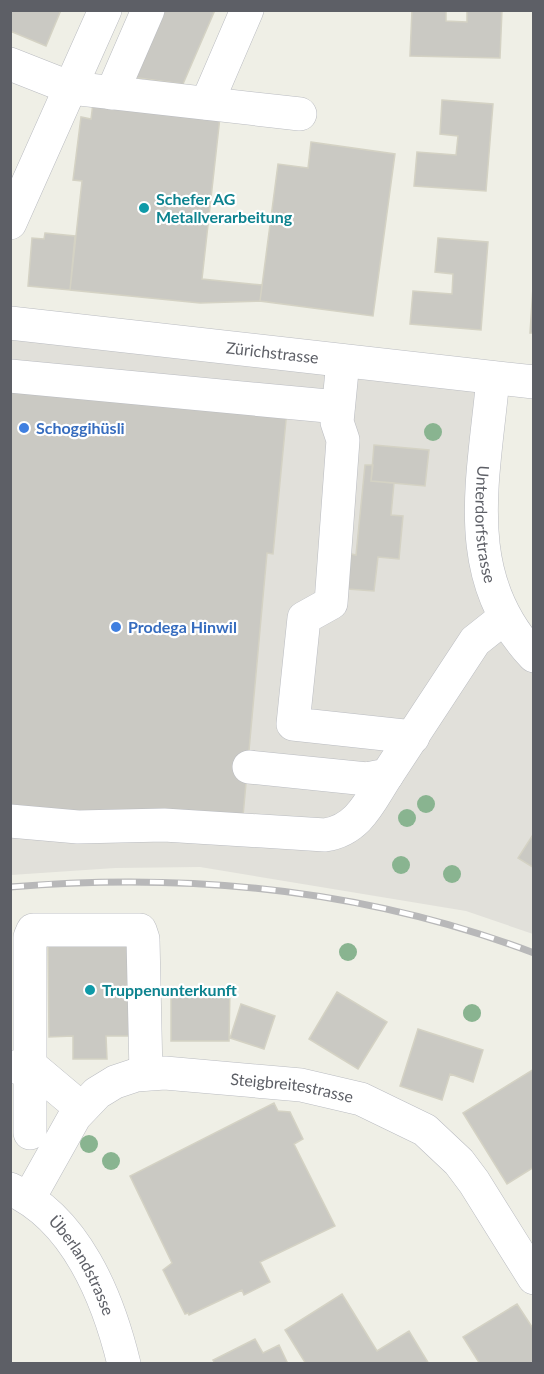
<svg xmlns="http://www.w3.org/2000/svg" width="544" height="1374" viewBox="0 0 544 1374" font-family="Lato,sans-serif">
<rect width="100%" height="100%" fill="#efefe6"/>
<path fill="#e1e0da" d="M11 323 493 378 481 520 533 656V934L466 911 200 867 115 868 11 875Z"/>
<path fill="#cac9c3" stroke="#d4d2c4" stroke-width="1.5" d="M10 10H61L46 46 10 31Z
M160 10H215L183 84 131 77Z
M412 10H446V21L467 22V10H502L500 58 410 56Z
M442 100 493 104 486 191 414 186 417 152 456 155 458 136 440 134Z
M93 103 220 117 202 279 262 285 260 301 200 303 70 290 82 181 73 180 81 117 91 119Z
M311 142 395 154 373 316 260 301 278 164 308 168Z
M45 233 75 236 70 290 28 286 32 238 44 239Z
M438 238 488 242 481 330 410 324 413 291 452 294 453 274 435 272Z
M534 272V333H530Z
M10 384 287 410 273 554 267 553 242 827 10 806Z
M374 445 429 450 425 486 371 481Z
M365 465H373L371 481 394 483 391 515 403 516 399 559 378 557 374 591 348 589 351 554 356 555Z
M534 833V868L518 858Z
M131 942 132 1036H106L107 1059H73V1036L49 1037 48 943Z
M171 988H230L229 1041H171Z
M337 992 387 1022 358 1069 309 1039Z
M241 1004 275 1016 264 1049 230 1038Z
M418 1029 483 1050 473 1082 450 1074 442 1100 400 1086Z
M534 1069V1167L507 1184 463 1113Z
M274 1103 278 1111 290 1112 303 1139 294 1144 335 1226 260 1262 270 1282 244 1295 242 1290 189 1315 188 1313 185 1314 163 1270 172 1263 130 1176Z
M342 1294 377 1351 409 1331 429 1364H306L285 1330Z
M517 1304 534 1330V1364H480L463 1337Z
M255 1339 263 1353 279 1345 288 1364H215L213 1360Z"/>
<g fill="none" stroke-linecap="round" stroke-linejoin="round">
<g stroke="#babcc1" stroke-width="34">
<g id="minor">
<path d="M10 64 71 88 300 114"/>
<path d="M112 93 148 10"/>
<path d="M207 103 247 10"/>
<path d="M10 223 105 10"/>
<path id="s1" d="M10 323 534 382"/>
<path d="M343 361 337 422 343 440 331 603 304 618 293 724 413 737"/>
<path d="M10 376 338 407"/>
<path id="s2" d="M493 378C484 478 458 576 534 656"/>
<path d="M249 767 367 779 387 775 475 641 504 618"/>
<path d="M10 821 78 827 164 825 325 835C359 830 370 801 387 775"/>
<path d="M12 1067H30L37 1071 81 1108"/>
<path d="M30 1133V937L33 930H140L143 939 146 1074"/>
<path id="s3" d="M10 1189C76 1218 108 1298 124 1364"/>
<path id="s4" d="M29 1198 75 1116 97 1093 115 1082 136 1075 165 1073 301 1085 361 1099 425 1130 459 1162 474 1182 534 1278"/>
</g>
</g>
<use href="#minor" stroke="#fff" stroke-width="33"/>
<g stroke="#b8b8b9" stroke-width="7">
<path id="rail" d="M10 887C188 872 366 889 534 953"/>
</g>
<use href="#rail" stroke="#fff" stroke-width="4.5" stroke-dasharray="14" stroke-linecap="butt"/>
</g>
<g fill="#89b490">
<circle cx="433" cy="432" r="9"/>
<circle cx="426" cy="804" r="9"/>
<circle cx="407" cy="818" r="9"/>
<circle cx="401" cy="865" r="9"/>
<circle cx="452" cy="874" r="9"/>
<circle cx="348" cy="952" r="9"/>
<circle cx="472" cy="1013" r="9"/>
<circle cx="89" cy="1144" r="9"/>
<circle cx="111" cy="1161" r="9"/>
</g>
<g fill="#0f9aa8" stroke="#fff" stroke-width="2">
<circle cx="144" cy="208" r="6"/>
<circle cx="90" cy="990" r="6"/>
</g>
<g fill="#3f7fe0" stroke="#fff" stroke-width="2">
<circle cx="24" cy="428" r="6"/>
<circle cx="116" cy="627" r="6"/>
</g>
<g text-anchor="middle" stroke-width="4.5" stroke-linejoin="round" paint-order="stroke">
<g font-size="16" font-weight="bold" fill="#0d838f" stroke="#fff" text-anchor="start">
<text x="156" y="205">Schefer AG<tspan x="156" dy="18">Metallverarbeitung</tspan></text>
<text x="102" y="996">Truppenunterkunft</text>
</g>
<g font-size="16" fill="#5d5f66" stroke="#fff">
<text dy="6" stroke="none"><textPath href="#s1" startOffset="264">Zürichstrasse</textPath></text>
<text dy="6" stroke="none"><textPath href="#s2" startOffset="147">Unterdorfstrasse</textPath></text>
<text dy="6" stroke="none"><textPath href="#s4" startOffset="326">Steigbreitestrasse</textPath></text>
<text dy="6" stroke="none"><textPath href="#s3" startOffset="108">Überlandstrasse</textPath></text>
</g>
<g font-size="16" font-weight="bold" fill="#366cbe" stroke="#fff" text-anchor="start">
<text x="36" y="434">Schoggihüsli</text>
<text x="128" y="633">Prodega Hinwil</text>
</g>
</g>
<rect width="544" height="1374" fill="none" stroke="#5d5f66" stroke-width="24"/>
</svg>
